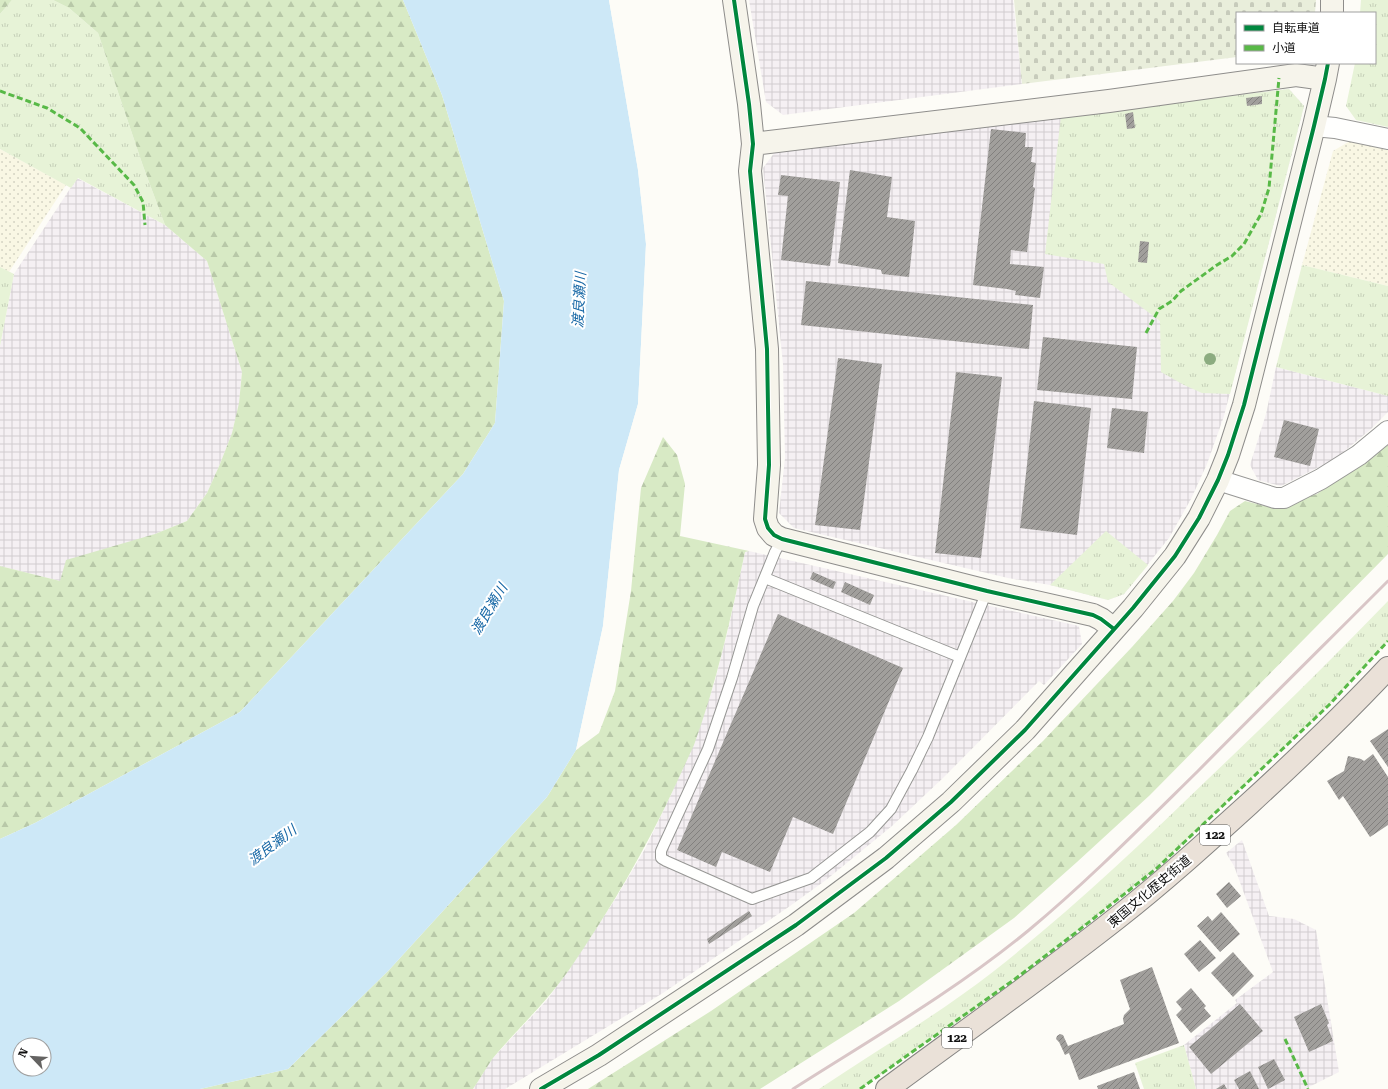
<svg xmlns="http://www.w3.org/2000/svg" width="1388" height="1089" viewBox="0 0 1388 1089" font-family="'Roboto Serif','Noto Sans JP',serif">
<defs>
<pattern id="industrial-grid" width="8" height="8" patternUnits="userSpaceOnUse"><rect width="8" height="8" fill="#f5f0f3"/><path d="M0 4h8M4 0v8" fill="none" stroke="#d1cdcf"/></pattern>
<pattern id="farmland-dots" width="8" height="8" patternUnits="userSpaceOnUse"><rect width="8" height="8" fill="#f9f7e4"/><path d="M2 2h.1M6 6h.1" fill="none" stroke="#d4d3c3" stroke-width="1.8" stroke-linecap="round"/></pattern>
<pattern id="grass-tufts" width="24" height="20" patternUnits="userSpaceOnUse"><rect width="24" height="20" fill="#e7f3d7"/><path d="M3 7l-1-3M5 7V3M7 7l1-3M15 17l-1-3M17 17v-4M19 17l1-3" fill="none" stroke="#c5cfb8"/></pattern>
<pattern id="forest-firs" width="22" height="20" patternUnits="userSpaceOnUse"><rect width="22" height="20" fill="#d8eac5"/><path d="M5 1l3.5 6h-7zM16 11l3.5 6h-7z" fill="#b8c8a8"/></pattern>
<pattern id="cemetery-stones" width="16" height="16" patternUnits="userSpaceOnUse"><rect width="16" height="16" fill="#e9eedb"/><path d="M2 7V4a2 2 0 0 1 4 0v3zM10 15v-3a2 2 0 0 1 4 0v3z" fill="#c7cbbb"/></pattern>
<pattern id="building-hatch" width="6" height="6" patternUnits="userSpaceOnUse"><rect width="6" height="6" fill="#a19f9c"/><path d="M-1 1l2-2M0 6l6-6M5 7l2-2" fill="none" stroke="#82807e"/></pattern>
</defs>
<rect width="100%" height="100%" fill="#fdfcf7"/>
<path fill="url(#industrial-grid)" d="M749 0H1013L1022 84 783 115 766 102Z
M1289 89 1304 106 1224 416 1207 464 1191 499 1169 538 1124 594 1108 600 1050 585 1008 578 794 528 779 513 785 458 783 364 763 168 775 152Z
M77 178 165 225 207 261 242 372 239 404 232 433 220 464 207 493 187 521 155 534 60 581 0 566V346L14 274Z
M1276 367 1388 396V412L1370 430 1335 459 1281 486 1258 480 1250 465 1266 414Z
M749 551 1079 626 1082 644 1044 685 1039 681 944 777 892 826 826 880 790 906 663 993 505 1089H473L492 1059 547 1000 568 971 616 898 645 849 669 799 693 745 715 681 729 626 745 552Z
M1242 840 1269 916 1294 919 1316 930 1339 1072 1305 1089H1196L1184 1045 1237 1003 1235 1000 1273 972 1234 866 1226 853Z"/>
<path fill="url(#farmland-dots)" d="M1350 141 1388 150V286L1302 265 1333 151Z
M0 149 66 185 9 272 0 267Z"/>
<path fill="url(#grass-tufts)" d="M12 0H53L69 8 98 33 143 166 165 225 78 178 71 188 0 149V14Z
M1361 0H1388V127L1356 120 1346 106 1355 63H1375V13H1360Z
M1289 89 1304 106 1230 394 1202 393 1184 385 1161 372 1160 321 1108 282 1104 264 1045 254 1061 116Z
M1302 265 1388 286V396L1276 367Z
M0 267 14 274 0 346Z
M1106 531 1148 565 1124 594 1108 600 1050 585Z
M1388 601V641L1329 705 1157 868 1074 934 940 1035 935 1036 860 1089H819C877 1050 939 1014 994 971 1070 911 1139 846 1208 779 1269 721 1329 662 1388 601Z
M1184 1045 1196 1089H1144L1135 1063Z"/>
<path fill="url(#forest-firs)" d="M0 0H12L0 14Z
M53 0H403L442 95 504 301 495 423 463 474 240 712 35 823 0 839V566L60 581 66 560 155 534 187 521 207 493 220 464 232 433 239 403 242 372 207 261 165 225 143 166 98 33 69 8Z
M663 437 677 455 685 484 680 536 749 551 745 552C731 617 717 682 694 745 688 758 682 771 676 784 646 849 610 910 569 970 547 1002 518 1028 493 1058 486 1068 480 1079 473 1089H200L288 1069 389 970 547 797 576 750 599 733 615 691 631 591 641 488Z
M1388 444V554L1150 795 1077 862 1014 918 899 1001 760 1089H588L711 1011 854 913 956 825 1043 741 1132 647 1173 601 1194 573 1217 535 1230 511 1245 501 1273 508 1317 494Z"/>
<path fill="url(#cemetery-stones)" d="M1014 0H1316L1315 13H1237V57L1022 84Z"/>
<path fill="#cde8f7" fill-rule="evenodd" d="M403 0H609L638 170 646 244 638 404 619 470 603 626 576 750 547 797 389 970 288 1069 200 1089H0V839L35 823 240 712 463 474 495 423 504 301 442 95ZM20 1045H44V1069H20Z"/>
<path fill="#fdfcf7" d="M609 0H611L640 170 648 244 640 404 621 470 605 627 579 748 576 750 603 626 619 470 638 404 646 244 638 170Z"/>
<path fill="url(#building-hatch)" d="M1262 96V104L1247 106 1246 98Z
M1133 112 1135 128 1127 129 1125 114Z
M991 129 1026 133 1025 147H1033L1031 162 1036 163 1033 187 1035 188 1027 252 1011 250 1010 264 1044 267 1040 298 1015 295 1016 291 1007 289 973 285Z
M850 170 892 177 887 217 915 221 909 277 882 274 881 270 838 263Z
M781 175 840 182 830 266 781 260 788 196 778 195Z
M1140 241 1149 242 1147 263 1138 262Z
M806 281 1033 305 1029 349 801 325Z
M1043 337 1137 347 1132 399 1037 390Z
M838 358 882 364 860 530 815 525Z
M956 372 1002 377 981 558 935 553Z
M1034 401 1091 408 1077 535 1020 528Z
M1112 408 1148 412 1144 453 1107 448Z
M1284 420 1319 429 1310 466 1274 457Z
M813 572 836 582 833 589 810 579Z
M845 582 874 595 870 605 841 592Z
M778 614 903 668 833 834 793 817 770 872 722 852 716 867 677 850Z
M1388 729V767L1370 741Z
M1373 754 1388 777V825L1370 837 1343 796 1339 800 1327 781 1344 771 1348 756 1361 759 1364 761Z
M1229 882 1241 896 1227 908 1216 894Z
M749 911 752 916 709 944 707 939Z
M1221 912 1240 934 1220 952 1197 926 1208 916 1212 921Z
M1200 940 1216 958 1199 972 1184 954Z
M1233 952 1254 976 1233 997 1211 973Z
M1152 967 1179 1043 1079 1080 1069 1053 1065 1055 1059 1042 1056 1039 1057 1036 1060 1034 1063 1035 1068 1046 1124 1024 1123 1019 1124 1015 1130 1009 1120 980Z
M1191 988 1206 1006 1204 1008 1211 1016 1191 1033 1176 1015 1182 1009 1176 1002Z
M1240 1004 1263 1031 1211 1074 1189 1047Z
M1321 1004 1329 1023 1327 1025 1333 1041 1309 1052 1294 1017Z
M1274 1059 1285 1080 1268 1089 1258 1067Z
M1250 1071 1259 1089H1239L1234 1080Z
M1134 1072 1140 1089H1098L1097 1086Z
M1224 1084 1227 1089H1216Z"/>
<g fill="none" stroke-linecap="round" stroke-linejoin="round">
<g stroke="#979795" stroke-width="12">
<path id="lane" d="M782 539 775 552 753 606 732 678 708 749 661 851V858L666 861 752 899 811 878 870 832 891 809 912 770 928 737 987 591
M765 578 960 657"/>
</g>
<g stroke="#979795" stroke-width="22">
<path id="street" d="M1314 126 1335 128 1388 139
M1218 480 1275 498H1284L1321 479 1359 455 1388 431"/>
</g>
<g stroke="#8e8d8b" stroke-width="24">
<path id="secondary" d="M734 0 749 104 753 144 750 171 767 349 769 465 765 519 768 528 774 535 782 539 987 591 1093 615 1101 619 1114 629
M1332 0V13
M753 144 1109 101 1296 75 1325 79
M541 1089 599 1055 796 925 886 858 951 802 1025 730 1133 608 1175 556 1199 518 1218 480 1228 455 1244 405 1314 126 1325 79 1328 63"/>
</g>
<g stroke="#858482" stroke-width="24">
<path id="highway" d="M887 1089C964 1032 1042 977 1117 918 1163 882 1206 843 1249 804 1297 760 1344 715 1388 668"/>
</g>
<use href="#lane" stroke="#fffffe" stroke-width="10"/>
<use href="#street" stroke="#fffffe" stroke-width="20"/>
<use href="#secondary" stroke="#f6f4eb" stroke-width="22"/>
<use href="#highway" stroke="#eae1d8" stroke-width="22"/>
<path stroke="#d9c6c7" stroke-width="3" d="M793 1089C873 1038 955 991 1029 930 1088 881 1143 825 1198 771 1261 707 1325 644 1388 581"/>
<path stroke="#58b947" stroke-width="3" stroke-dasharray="6 3" stroke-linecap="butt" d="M0 91 47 108 80 128 134 185 143 202 145 225
M1146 333 1159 309 1172 301 1181 291 1217 265 1232 256 1244 244 1261 214 1269 188 1279 78
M1285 1039 1308 1089
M860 1089 1015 979 1074 934 1157 868 1329 705 1388 641"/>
<g stroke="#fff" stroke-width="6">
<path id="cycleway" d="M734 0 749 104 753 144 750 171 767 349 769 465 765 519 768 528 774 535 782 539 987 591 1093 615 1101 619 1114 629
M541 1089 599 1055 796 925 886 858 951 802 1025 730 1133 608 1175 556 1199 518 1218 480 1228 455 1244 405 1314 126 1325 79 1328 63"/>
</g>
<use href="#cycleway" stroke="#00873e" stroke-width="4"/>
</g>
<circle fill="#8cac80" cx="1210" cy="359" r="6"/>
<g text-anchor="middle" stroke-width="4" stroke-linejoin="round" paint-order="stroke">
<g fill="#fff" stroke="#585858" stroke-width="1">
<rect x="1200" y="825" width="30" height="20" rx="3"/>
<rect x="942" y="1028" width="30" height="20" rx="3"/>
</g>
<g font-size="12" font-weight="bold" fill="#111">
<text x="1215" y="839">122</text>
<text x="957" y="1042">122</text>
</g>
<g font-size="13" fill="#111" stroke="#fff">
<text transform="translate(1149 891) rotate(-40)" y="5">東国文化歴史街道</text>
</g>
<g font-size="14" font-style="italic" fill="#1768a6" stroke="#fff">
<text transform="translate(579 300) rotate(-87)" y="5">渡良瀬川</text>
<text transform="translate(489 609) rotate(-59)" y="5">渡良瀬川</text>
<text transform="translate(272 845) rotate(-37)" y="5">渡良瀬川</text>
</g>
</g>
<rect x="1236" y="12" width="140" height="52" fill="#ffffff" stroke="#a0a0a0"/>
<rect x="1244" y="25" width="20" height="6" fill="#00873e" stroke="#a0a0a0"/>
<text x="1272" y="32" font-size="12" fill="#111111">自転車道</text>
<rect x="1244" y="45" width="20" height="6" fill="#58b947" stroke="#a0a0a0"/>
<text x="1272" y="52" font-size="12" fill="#111111">小道</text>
<g transform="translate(32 1057) rotate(295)"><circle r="19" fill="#ffffff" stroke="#a0a0a0"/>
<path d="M0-3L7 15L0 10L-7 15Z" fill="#646362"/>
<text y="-6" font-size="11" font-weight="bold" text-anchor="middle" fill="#111111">N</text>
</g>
</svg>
